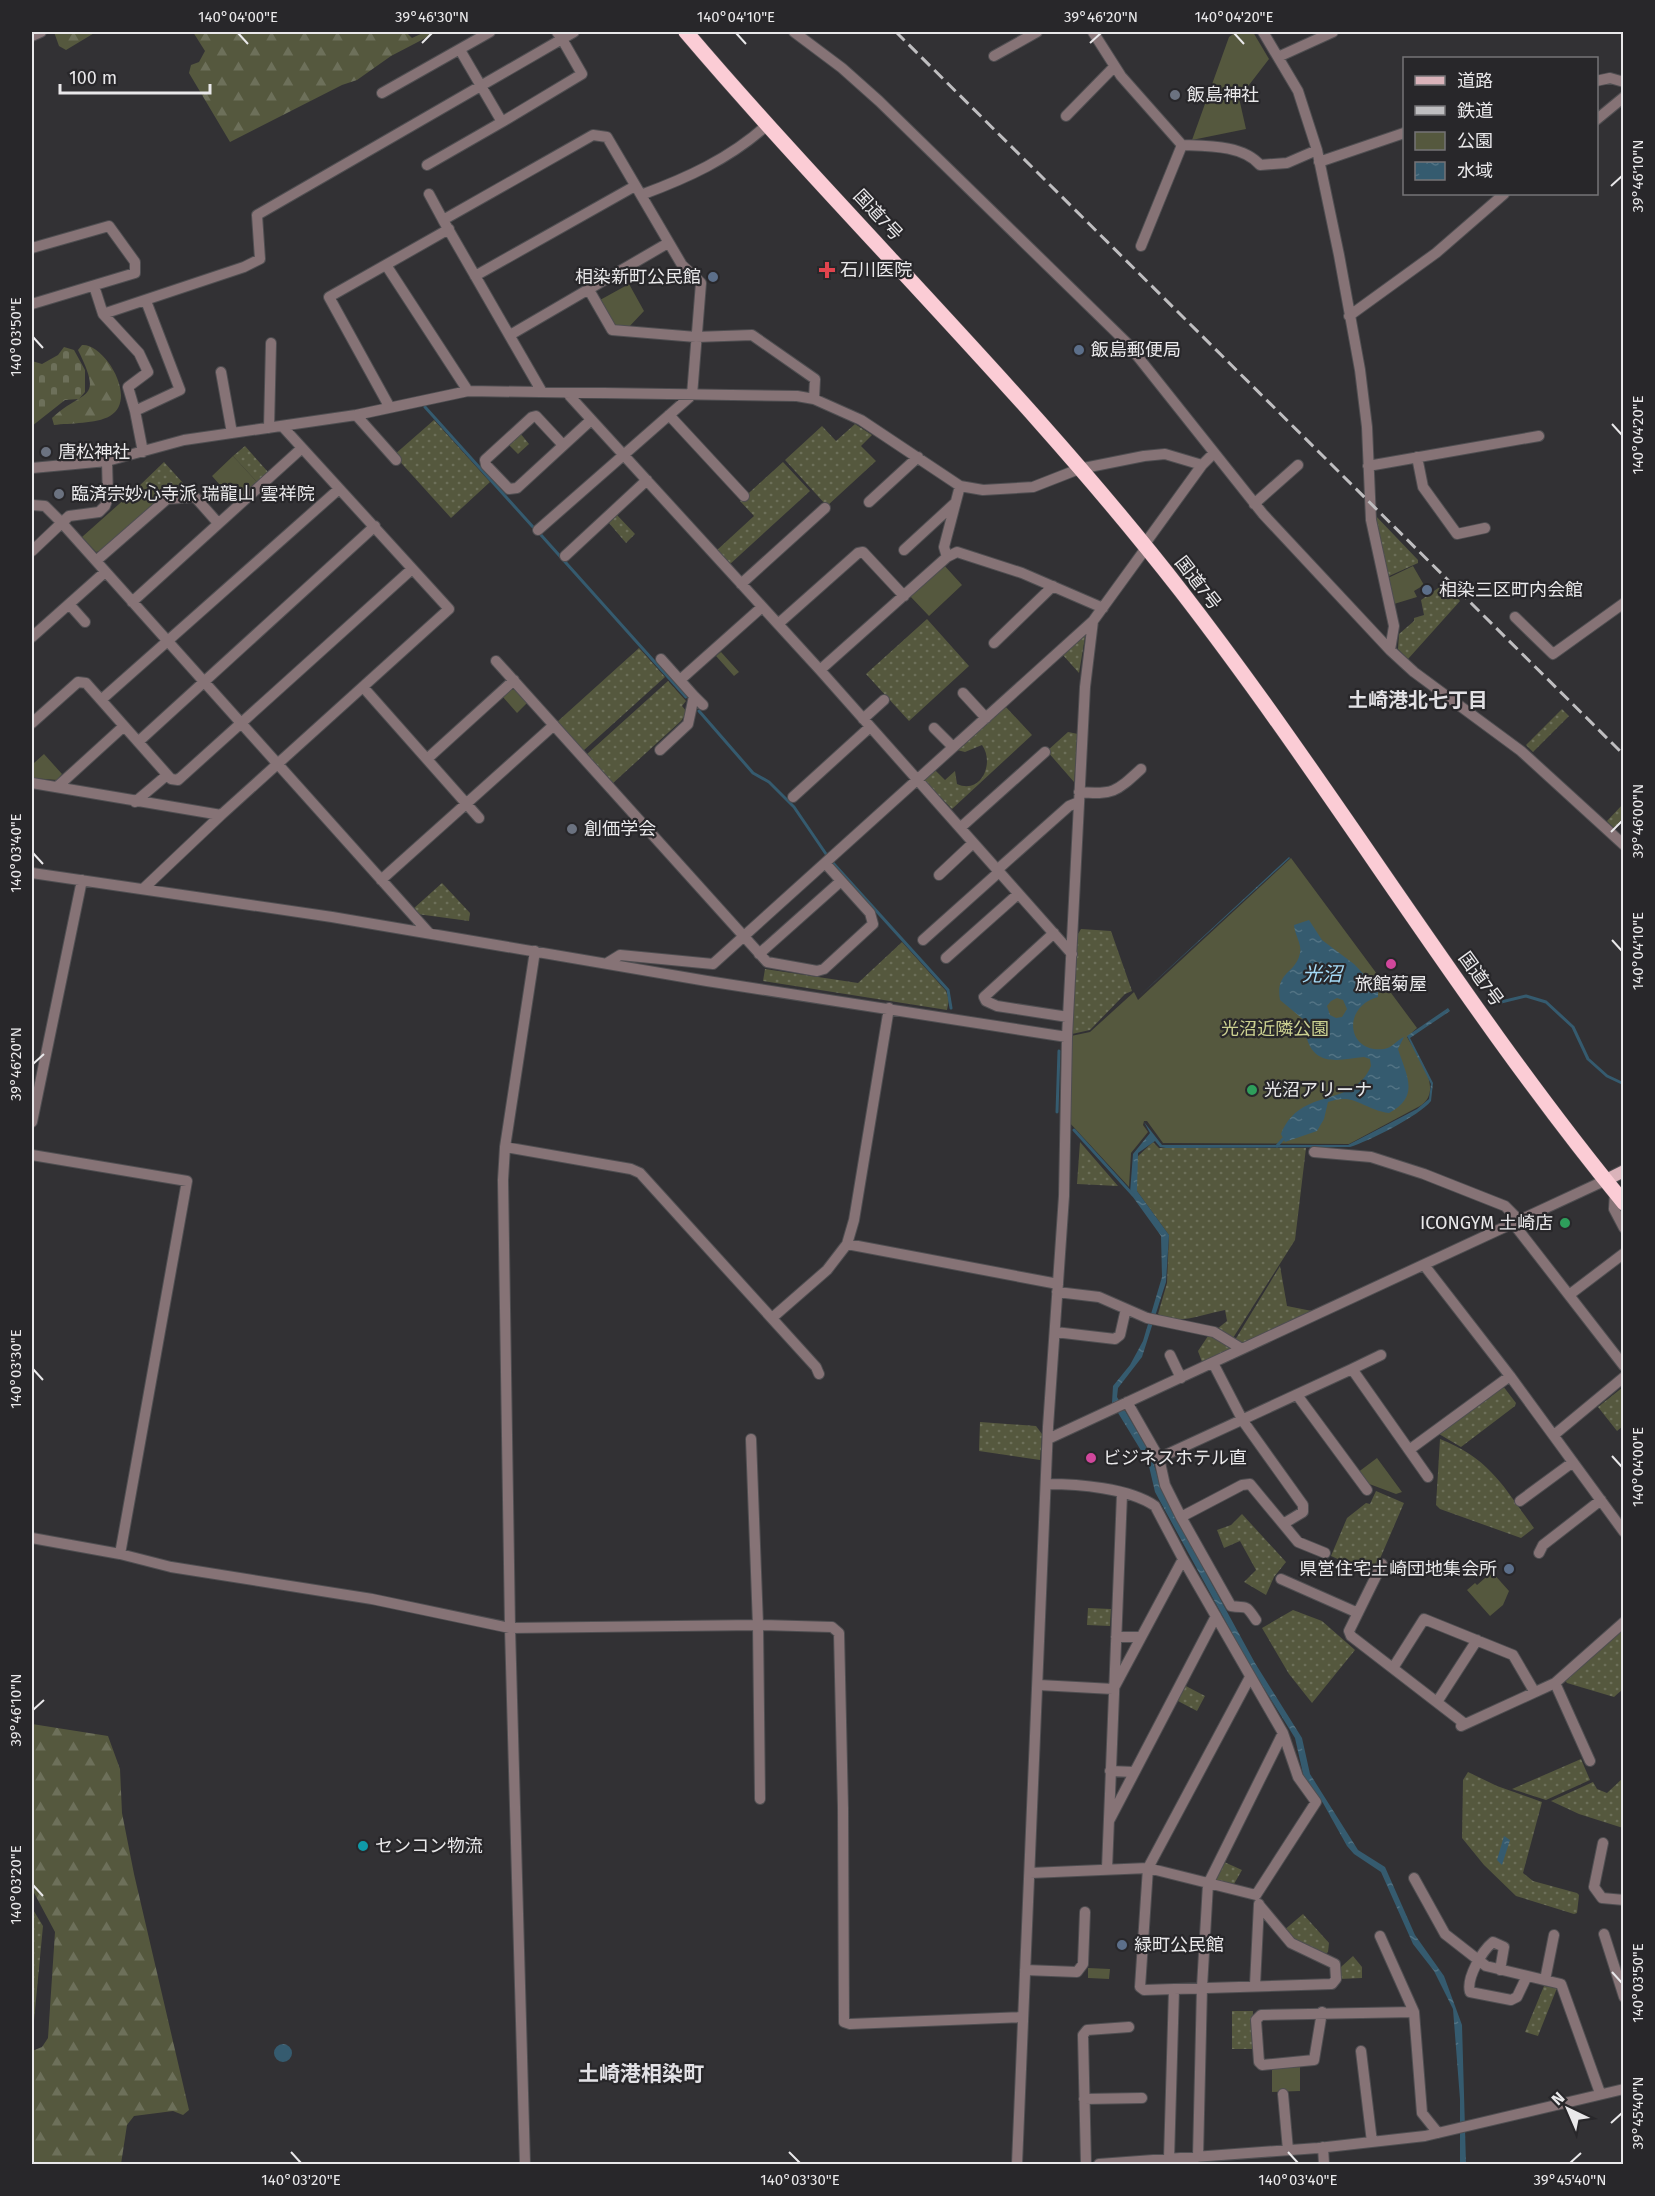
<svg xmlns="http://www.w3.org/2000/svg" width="1655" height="2196" viewBox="0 0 1655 2196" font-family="'Fira Sans','Noto Sans JP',sans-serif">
<defs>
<pattern id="grass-dots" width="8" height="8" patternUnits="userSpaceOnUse" patternTransform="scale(1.5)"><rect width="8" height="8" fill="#55583e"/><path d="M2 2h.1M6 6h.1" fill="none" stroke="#6d705a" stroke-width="1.8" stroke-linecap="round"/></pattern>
<pattern id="forest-firs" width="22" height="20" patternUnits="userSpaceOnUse" patternTransform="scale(1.5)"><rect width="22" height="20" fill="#55583e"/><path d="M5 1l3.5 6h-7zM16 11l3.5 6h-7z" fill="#6d705a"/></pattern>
<pattern id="cemetery-stones" width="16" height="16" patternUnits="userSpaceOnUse" patternTransform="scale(1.5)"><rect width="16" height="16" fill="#55583e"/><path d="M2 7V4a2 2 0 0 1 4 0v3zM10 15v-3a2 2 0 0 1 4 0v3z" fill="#6d705a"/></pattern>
<pattern id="water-ripples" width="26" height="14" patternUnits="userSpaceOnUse" patternTransform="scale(1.5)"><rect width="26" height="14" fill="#355b6f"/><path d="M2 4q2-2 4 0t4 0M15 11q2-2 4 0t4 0" fill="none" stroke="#527384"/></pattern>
</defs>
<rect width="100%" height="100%" fill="#323134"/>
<path fill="url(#grass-dots)" d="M434 420 490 482 451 518 394 455Z
M855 424 872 435 861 446 876 461 827 506 785 460 822 426 836 441Z
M520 433 529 444 518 454 508 444Z
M245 446 268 472 257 482 233 456Z
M164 462 192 493 166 495 152 505 137 488Z
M783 462 810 491 729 565 716 551 754 516 740 501Z
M1373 513 1418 560V563L1387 577Z
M617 515 635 534 626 543 609 523Z
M1444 584 1460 601 1408 659 1398 649 1399 634 1414 621V618L1424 615 1421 600Z
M927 619 969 666 909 721 866 674Z
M1086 631 1079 673 1062 654Z
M639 648 665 677 583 751 557 722Z
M668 681 686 701 682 706 687 712 681 721 612 784 586 755Z
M1004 705 1032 735 952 809 924 780 935 770 945 780 955 771 957 784C981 795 995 763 982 745L965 752 957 750Z
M1562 709 1569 716 1533 752 1526 745Z
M1068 732 1078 734 1074 782 1047 751Z
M1623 804V818L1614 828 1607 821Z
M442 883 470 913 469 921 417 914 413 909Z
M1081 929 1111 931 1132 991 1125 994 1090 1030 1072 1034 1078 934Z
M902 942 946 991 949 1000 947 1010 763 981 765 969 858 983Z
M1080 1142 1118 1186 1077 1184Z
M1153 1142 1159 1148H1306L1295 1240 1233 1338 1217 1329 1227 1321 1225 1310C1204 1314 1177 1326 1158 1314L1167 1283 1169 1235 1137 1191V1157Z
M1280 1266 1287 1306 1312 1311 1241 1344 1235 1340Z
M1210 1333 1232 1348 1202 1362 1198 1351Z
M1503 1386 1516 1403 1515 1406 1461 1447 1439 1434Z
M1623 1387V1426L1617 1431 1598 1407Z
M980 1422 1036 1426 1042 1434 1040 1460 979 1451Z
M1440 1439C1491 1459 1504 1488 1534 1528L1521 1538 1440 1509 1436 1505Z
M1376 1491 1404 1503 1373 1575 1331 1556 1347 1518 1366 1503 1370 1504Z
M1242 1514 1286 1562 1274 1577 1266 1595 1244 1582 1256 1570 1240 1541 1224 1548 1217 1530 1231 1525Z
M1088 1608 1111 1609 1110 1626 1087 1625Z
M1293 1610 1322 1621 1355 1650 1312 1703 1289 1674 1262 1628Z
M1623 1628V1689L1614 1697 1567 1683 1564 1679Z
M1184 1685 1205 1696 1197 1711 1176 1700Z
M1581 1759 1590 1780 1546 1800 1512 1789Z
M1468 1772 1497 1786 1542 1802 1523 1873 1533 1881 1577 1893 1579 1895 1577 1913 1574 1914 1516 1896 1484 1865 1462 1838 1463 1780Z
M1623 1778V1828L1579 1814 1551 1801 1593 1782 1597 1789 1607 1793Z
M1222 1861 1242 1870 1234 1884 1212 1879Z
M32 1908 43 1926 32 2042Z
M1303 1914 1329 1943 1328 1952 1324 1955 1289 1937 1283 1931Z
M1353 1956 1362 1967V1978L1339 1979 1341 1967Z
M1544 1986 1557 1988 1538 2036 1525 2032Z
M1232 2011H1253L1252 2049H1232Z"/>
<path fill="url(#forest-firs)" d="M54 32H96L66 50 59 46Z
M193 32H406L412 38 425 32H437L391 56 357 80 342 85 230 142 189 73 191 65 199 62 205 51Z
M82 345C104 343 139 399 110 416 96 424 70 423 54 425L52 418C84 388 104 403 78 350Z
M32 1724 108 1736 120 1769 122 1813 134 1874 189 2110 183 2115 173 2111 134 2116 127 2125 121 2164H32V2051L42 2047 48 2038 55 1932 32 1889Z"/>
<path fill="url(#cemetery-stones)" d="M64 347 74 350 85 370V392L79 399 65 400 32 426V361L42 364 58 355Z"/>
<path fill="#55583e" d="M1236 32H1253L1269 59 1239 98 1246 129 1192 140 1229 37Z
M629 284 644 311 627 329 615 327 600 300Z
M233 456 257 482 235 502 212 476Z
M137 488 152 505 101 551 96 552 82 537Z
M943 564 962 585 929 616 909 595Z
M1413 566 1424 585 1414 591 1417 597 1394 604 1388 578Z
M721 652 739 672 734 676 716 656Z
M516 689 528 702 517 713 502 696 508 690Z
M44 754 62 774 57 780 32 778V761L34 763Z
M1291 858 1417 1028 1407 1037C1417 1055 1445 1090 1420 1106L1349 1144 1163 1143 1147 1121H1144L1143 1125 1148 1132 1131 1153 1129 1187 1068 1121 1071 1036 1090 1032 1134 992 1138 1000Z
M1377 1458 1402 1492 1396 1494 1364 1482 1357 1473Z
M1492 1572 1509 1591 1503 1605 1490 1616 1467 1590 1475 1583 1477 1585Z
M1088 1968 1110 1969 1109 1979 1088 1978Z
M1300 2067V2091L1272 2092V2068Z"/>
<path fill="url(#water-ripples)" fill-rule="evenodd" d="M1289 857 1290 858 1138 997Z
M1309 920 1322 940 1354 964 1378 989V997C1341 1007 1347 1054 1384 1049 1392 1048 1397 1040 1404 1037L1398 1049C1407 1077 1420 1096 1389 1113 1362 1109 1355 1092 1328 1102L1324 1119 1317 1131 1285 1142 1281 1134C1301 1085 1352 1110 1371 1066L1370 1059 1364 1057C1342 1059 1316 1068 1307 1039 1305 1032 1307 1026 1304 1020L1280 1000C1275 971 1296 974 1300 953 1302 944 1295 936 1294 925ZM1337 998 1343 1000 1347 1009 1342 1017 1336 1018 1330 1015 1327 1006 1331 1001Z
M1448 1008 1450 1011 1410 1038 1433 1083 1431 1101C1419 1116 1369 1141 1350 1147L1166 1148 1160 1147 1155 1141 1138 1153 1137 1191 1169 1235 1166 1282 1142 1357 1118 1388 1117 1397 1151 1455 1161 1488 1207 1575 1255 1663 1302 1738 1310 1774 1358 1850 1385 1867 1415 1935 1444 1976 1462 2025 1466 2164H1460V2099L1453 2009 1434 1971 1413 1944 1381 1872 1354 1854 1347 1846 1323 1803 1304 1778 1295 1738 1250 1666 1155 1492 1148 1462 1112 1403 1113 1386 1130 1365 1143 1341 1162 1277 1161 1236 1130 1193 1133 1154 1150 1133 1144 1122 1162 1145H1348L1417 1109 1429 1099 1431 1084 1407 1036Z
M1504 1836 1510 1840 1502 1865 1497 1860Z
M274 2053a9 9 0 1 1 18 0a9 9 0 1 1-18 0Z"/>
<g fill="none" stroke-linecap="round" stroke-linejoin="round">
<path stroke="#355b6f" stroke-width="3" d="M425 407 533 527
M541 535 686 697
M699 711 753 773 769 782 794 807 826 854
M833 863 948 990 951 1008
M1497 1003 1526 996 1546 1002 1573 1027 1588 1059 1607 1076 1624 1084
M1057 1112 1059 1051
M1074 1130 1133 1195
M1277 1146 1283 1139"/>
<g stroke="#4f4e51" stroke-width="12">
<path id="minor" d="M557 32 562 39 574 32
M794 32 842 68 879 101 1127 343 1263 514 1390 650 1414 672 1521 751 1624 845
M1093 32 1121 76 1182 145C1208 146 1243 145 1260 165L1287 163 1317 150
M1263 32 1298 91 1317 150 1339 255 1360 370 1367 427 1371 520 1394 626 1390 650
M32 36 41 32
M994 56 1037 32
M1278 57 1333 32
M1596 81 1610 78 1624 82
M382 93 490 32
M1066 116 1114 67
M1596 120 1624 97
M1319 162 1404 133
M427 165 502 122
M429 194 443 220
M641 195C687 178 729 159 766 126
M1141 246 1182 145
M32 248 109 226 135 262V273L32 304
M386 265 468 391
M475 276 635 186
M94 286 103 314 244 267 260 259 257 215 562 39 582 74 502 122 460 50
M589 290 612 330 696 337 752 335 815 379 814 399
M103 314 139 353 148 372 128 387 135 411
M1349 316 1436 253 1504 194
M510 335 668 243
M221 372 232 433
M567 393 820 670 1072 954
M389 406 329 297 449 229
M356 415 396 460
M669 415 744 496
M269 428 271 343
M563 445 536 416 532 417 485 460 486 465 509 489 517 488 591 420
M143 452 135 411 180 390 146 301
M1417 457 1423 487 1457 534 1485 528
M1368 466 1539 436
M32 468 107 461 184 440 356 415 468 391 797 396 814 399 861 420 960 486 983 490 1033 487 1079 469 1144 456 1165 454 1202 465
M869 502 918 457
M1254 504 1298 465
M32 505 45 506 62 523 429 933
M538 530 692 395 701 283 682 265 607 137 593 135 443 220 542 392
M1144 545 1202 465 1214 453
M904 550 954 504
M32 551 69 516 99 512 105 506 108 498 107 461
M565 556 647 480
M947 557 944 547 960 486
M96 561 167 499 195 497 218 523
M741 584 825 508
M132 602 302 448
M69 604 85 622
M1515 617 1553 654 1624 603
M778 624 858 553 863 552 904 596
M32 637 105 572
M994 643 1053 586
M496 661 767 962 817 971 824 969 873 924 870 913 825 863
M820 670 947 557 957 552 1022 573 1103 608
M680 680 762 607
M363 687 479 818
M963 693 986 718
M694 696 703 705
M101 700 339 489
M863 719 884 700
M32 723 78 682 86 683 171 779 178 780 412 569
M934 728 953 747
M138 742 375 526
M660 750 688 724 694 696 661 659
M427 759 514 680
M32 783 221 815
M57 787 124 726
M1079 792C1113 795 1116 792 1141 769
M793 797 870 727
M135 802 167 775
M960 828 1045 752
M997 870 1069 806 1079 802
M32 873 332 917 707 981 1067 1037
M939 875 973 843
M381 880 554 725
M143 889 221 815 449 609 283 427
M1054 933 984 997 986 1001 997 1006 1068 1017
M923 940 999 872
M759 954 841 881
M946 958 1018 894
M607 963 620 955 713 964 1093 621 1146 548
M32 1122 82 880
M505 1147 631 1169 640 1173 816 1367 819 1374
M1314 1152 1371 1157 1424 1174 1505 1206 1519 1220
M32 1155 187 1181 120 1554
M1618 1192H1615L1614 1209 1624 1228
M1513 1223 1624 1366
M847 1244 1058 1284
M1424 1265 1510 1376 1624 1532
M1057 1292 1099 1297 1147 1318 1214 1332 1242 1349
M1569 1295 1623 1254
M772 1318 827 1270 847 1244 854 1220 889 1008
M1055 1332 1115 1339 1120 1335 1125 1313
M1170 1355 1181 1378
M1213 1363 1243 1421 1303 1505V1512L1283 1524
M1352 1369 1381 1355
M1297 1395 1367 1490
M1127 1402 1159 1458 1165 1485 1181 1517 1231 1606C1247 1609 1244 1602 1256 1620
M1554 1435 1624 1377
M751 1439 758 1625 760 1799
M1048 1439 1606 1180
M1409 1450 1510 1376
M1159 1458 1352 1369 1428 1477
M1520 1501 1573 1462
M1181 1517 1242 1485 1250 1484 1298 1542 1325 1553
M32 1538 120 1554 171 1567 372 1599 510 1628 758 1625 832 1627 839 1633 843 1808 844 2022 850 2024 1023 2017
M1539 1553 1543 1545 1601 1500
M1382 1564 1349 1631 1351 1636 1465 1724
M1281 1579 1358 1613
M1116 1637H1141
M1393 1668 1424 1619 1513 1655 1534 1691
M1039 1685 1113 1689
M1115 1686 1183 1559
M1437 1702 1477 1640
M1461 1726 1555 1683
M1590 1761 1555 1683 1624 1622
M1110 1771 1134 1772
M1109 1821 1216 1616
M1603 1843 1594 1887 1602 1898 1624 1900
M1107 1869 1122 1494
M1030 1873 1148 1868 1256 1895 1316 1802 1298 1777 1283 1733 1183 1559 1155 1506C1129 1488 1078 1484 1047 1484
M1414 1878 1445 1934 1486 1966 1561 1984 1600 2093
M1604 1934 1624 1997
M1380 1936 1414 2012
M1025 1970 1077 1972 1083 1964 1085 1912
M1500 1970 1504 1947 1493 1942C1482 1951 1466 1978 1470 1992L1511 2000 1517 1997 1527 1976
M1545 1980 1554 1935
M1255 1985 1259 1904
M1174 1989 1144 1990 1140 1987 1148 1868 1250 1677
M1322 2012 1314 2060 1262 2065 1259 2062 1256 2020 1261 2015 1414 2012 1422 2113 1438 2133
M1361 2051 1372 2142
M1283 2094 1288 2150
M1084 2099 1142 2098
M1323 2147 1324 2164
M1198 2157 1202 1987 1208 1884 1283 1733
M1169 2159 1174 1989 1332 1984 1336 1979 1335 1964 1291 1943 1260 1906
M525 2164 510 1628 503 1180 505 1147 535 951
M1017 2164 1048 1427 1064 1196 1067 1037 1085 687 1093 621
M1086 2164 1083 2035 1087 2030 1129 2027
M1099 2164 1318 2148 1425 2136 1624 2089"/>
</g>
<g stroke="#4f4e51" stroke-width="14">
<path id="major" d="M1606 1180 1624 1171"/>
</g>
<g stroke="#4f4e51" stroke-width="16">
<path id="highway" d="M686 32C847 221 1028 394 1181 591 1335 790 1464 1008 1624 1203"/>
</g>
<use href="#minor" stroke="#867376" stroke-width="10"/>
<use href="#major" stroke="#dab3ba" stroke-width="12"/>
<use href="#highway" stroke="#fbccd5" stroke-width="15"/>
<path stroke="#bfbec0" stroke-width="3" stroke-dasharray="12 6" stroke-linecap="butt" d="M896 32 1624 755"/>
</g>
<path fill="none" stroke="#e9e8ea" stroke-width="2" d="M238 33 248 44M736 33 746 44M1234 33 1244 44M422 43 432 33M1090 43 1101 33M1611 186 1622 176M33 337 43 348M1612 424 1622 435M1611 832 1622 821M33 853 43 864M1612 940 1622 951M33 1064 44 1054M33 1369 43 1380M1612 1456 1622 1467M33 1710 44 1700M33 1885 43 1896M1612 1972 1622 1983M1611 2123 1622 2113M291 2152 301 2163M789 2152 800 2163M1288 2152 1298 2163M1570 2163 1581 2153"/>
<g fill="#6b7280" stroke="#28272a" stroke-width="2">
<circle cx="1175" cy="95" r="6"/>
<circle cx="46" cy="452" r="6"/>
<circle cx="59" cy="494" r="6"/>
<circle cx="572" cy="829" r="6"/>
</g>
<path fill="#e0444e" stroke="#28272a" stroke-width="2" d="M824 261h6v6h6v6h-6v6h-6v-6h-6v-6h6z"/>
<g fill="#5c6f8a" stroke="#28272a" stroke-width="2">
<circle cx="713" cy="277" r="6"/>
<circle cx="1079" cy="350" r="6"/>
<circle cx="1427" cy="590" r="6"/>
<circle cx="1509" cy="1569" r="6"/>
<circle cx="1122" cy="1945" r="6"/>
</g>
<g fill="#d1479c" stroke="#28272a" stroke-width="2">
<circle cx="1391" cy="964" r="6"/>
<circle cx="1091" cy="1458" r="6"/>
</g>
<g fill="#2e9e5b" stroke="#28272a" stroke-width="2">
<circle cx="1252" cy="1090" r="6"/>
<circle cx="1565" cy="1223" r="6"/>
</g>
<circle fill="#0f9aa8" stroke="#28272a" stroke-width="2" cx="363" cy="1846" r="6"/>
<g text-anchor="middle" stroke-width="4.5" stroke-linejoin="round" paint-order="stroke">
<g font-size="18" fill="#e9e8ea" stroke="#28272a" text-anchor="start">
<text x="1187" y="101">飯島神社</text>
<text x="840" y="276">石川医院</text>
<text x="701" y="283" text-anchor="end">相染新町公民館</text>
<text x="1091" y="356">飯島郵便局</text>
<text x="58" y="458">唐松神社</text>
<text x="71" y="500">臨済宗妙心寺派 瑞龍山 雲祥院</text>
<text x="1439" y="596">相染三区町内会館</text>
<text x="584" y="835">創価学会</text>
<text x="1391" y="990" text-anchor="middle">旅館菊屋</text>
<text x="1264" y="1096">光沼アリーナ</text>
<text x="1553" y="1229" text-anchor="end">ICONGYM 土崎店</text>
<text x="1103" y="1464">ビジネスホテル直</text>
<text x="1497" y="1575" text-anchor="end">県営住宅土崎団地集会所</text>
<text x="375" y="1852">センコン物流</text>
<text x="1134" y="1951">緑町公民館</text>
</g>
<g font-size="18" fill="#e9e8ea" stroke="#28272a">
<text transform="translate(878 215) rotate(47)" y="6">国道7号</text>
<text transform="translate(1198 583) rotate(52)" y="6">国道7号</text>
<text transform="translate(1481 979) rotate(54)" y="6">国道7号</text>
</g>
<g font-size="18" fill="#ccd191" stroke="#28272a">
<text x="1275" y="1035">光沼近隣公園</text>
</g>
<g font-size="20" font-weight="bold" fill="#e2e1e5" stroke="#28272a">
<text x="1418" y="707">土崎港北七丁目</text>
</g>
<g font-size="20" font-style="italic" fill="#a5daf6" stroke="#28272a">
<text x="1322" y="981">光沼</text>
</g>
<g font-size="21" font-weight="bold" fill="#e2e1e5" stroke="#28272a">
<text x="641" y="2081">土崎港相染町</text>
</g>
</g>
<rect width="1655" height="2196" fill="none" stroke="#28272a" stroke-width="66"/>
<rect x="1403" y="57" width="195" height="138" fill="#28272a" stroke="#757477" stroke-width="1.5"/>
<rect x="1415" y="76" width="30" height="9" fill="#dab3ba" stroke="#757477" stroke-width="1.5"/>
<text x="1457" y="87" font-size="18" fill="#e9e8ea">道路</text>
<rect x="1415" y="106" width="30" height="9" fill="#bfbec0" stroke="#757477" stroke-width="1.5"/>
<text x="1457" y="117" font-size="18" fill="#e9e8ea">鉄道</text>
<rect x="1415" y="132" width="30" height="18" fill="#55583e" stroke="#757477" stroke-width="1.5"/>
<text x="1457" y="147" font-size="18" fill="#e9e8ea">公園</text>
<rect x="1415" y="162" width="30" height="18" fill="url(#water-ripples)" stroke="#757477" stroke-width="1.5"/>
<text x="1457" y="177" font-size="18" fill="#e9e8ea">水域</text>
<g transform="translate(1568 2109) rotate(316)" stroke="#28272a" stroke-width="4.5" paint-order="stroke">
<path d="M0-4.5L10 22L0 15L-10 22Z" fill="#e9e8ea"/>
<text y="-9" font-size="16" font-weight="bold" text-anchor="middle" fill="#e9e8ea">N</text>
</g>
<path d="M60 84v9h150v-9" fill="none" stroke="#e9e8ea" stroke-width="3"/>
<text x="69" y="84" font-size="18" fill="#e9e8ea" stroke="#28272a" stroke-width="4.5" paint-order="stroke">100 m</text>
<rect x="33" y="33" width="1589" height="2130" fill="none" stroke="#e9e8ea" stroke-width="2"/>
<g font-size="15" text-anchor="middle" fill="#e9e8ea">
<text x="238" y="22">140°04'00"E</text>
<text x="432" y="22">39°46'30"N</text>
<text x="736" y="22">140°04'10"E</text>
<text x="1101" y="22">39°46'20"N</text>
<text x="1234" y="22">140°04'20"E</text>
<text transform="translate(1638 176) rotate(-90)" y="5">39°46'10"N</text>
<text transform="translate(16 337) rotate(-90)" y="5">140°03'50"E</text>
<text transform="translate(1638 435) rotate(-90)" y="5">140°04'20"E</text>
<text transform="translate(1638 821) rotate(-90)" y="5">39°46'00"N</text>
<text transform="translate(16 853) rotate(-90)" y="5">140°03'40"E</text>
<text transform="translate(1638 951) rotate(-90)" y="5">140°04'10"E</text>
<text transform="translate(16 1064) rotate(-90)" y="5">39°46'20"N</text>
<text transform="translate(16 1369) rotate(-90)" y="5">140°03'30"E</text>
<text transform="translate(1638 1467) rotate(-90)" y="5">140°04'00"E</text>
<text transform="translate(16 1710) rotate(-90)" y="5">39°46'10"N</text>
<text transform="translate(16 1885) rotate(-90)" y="5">140°03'20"E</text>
<text transform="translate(1638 1983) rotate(-90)" y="5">140°03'50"E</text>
<text transform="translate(1638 2113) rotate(-90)" y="5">39°45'40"N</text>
<text x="301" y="2185">140°03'20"E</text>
<text x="800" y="2185">140°03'30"E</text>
<text x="1298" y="2185">140°03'40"E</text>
<text x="1570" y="2185">39°45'40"N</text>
</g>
</svg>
